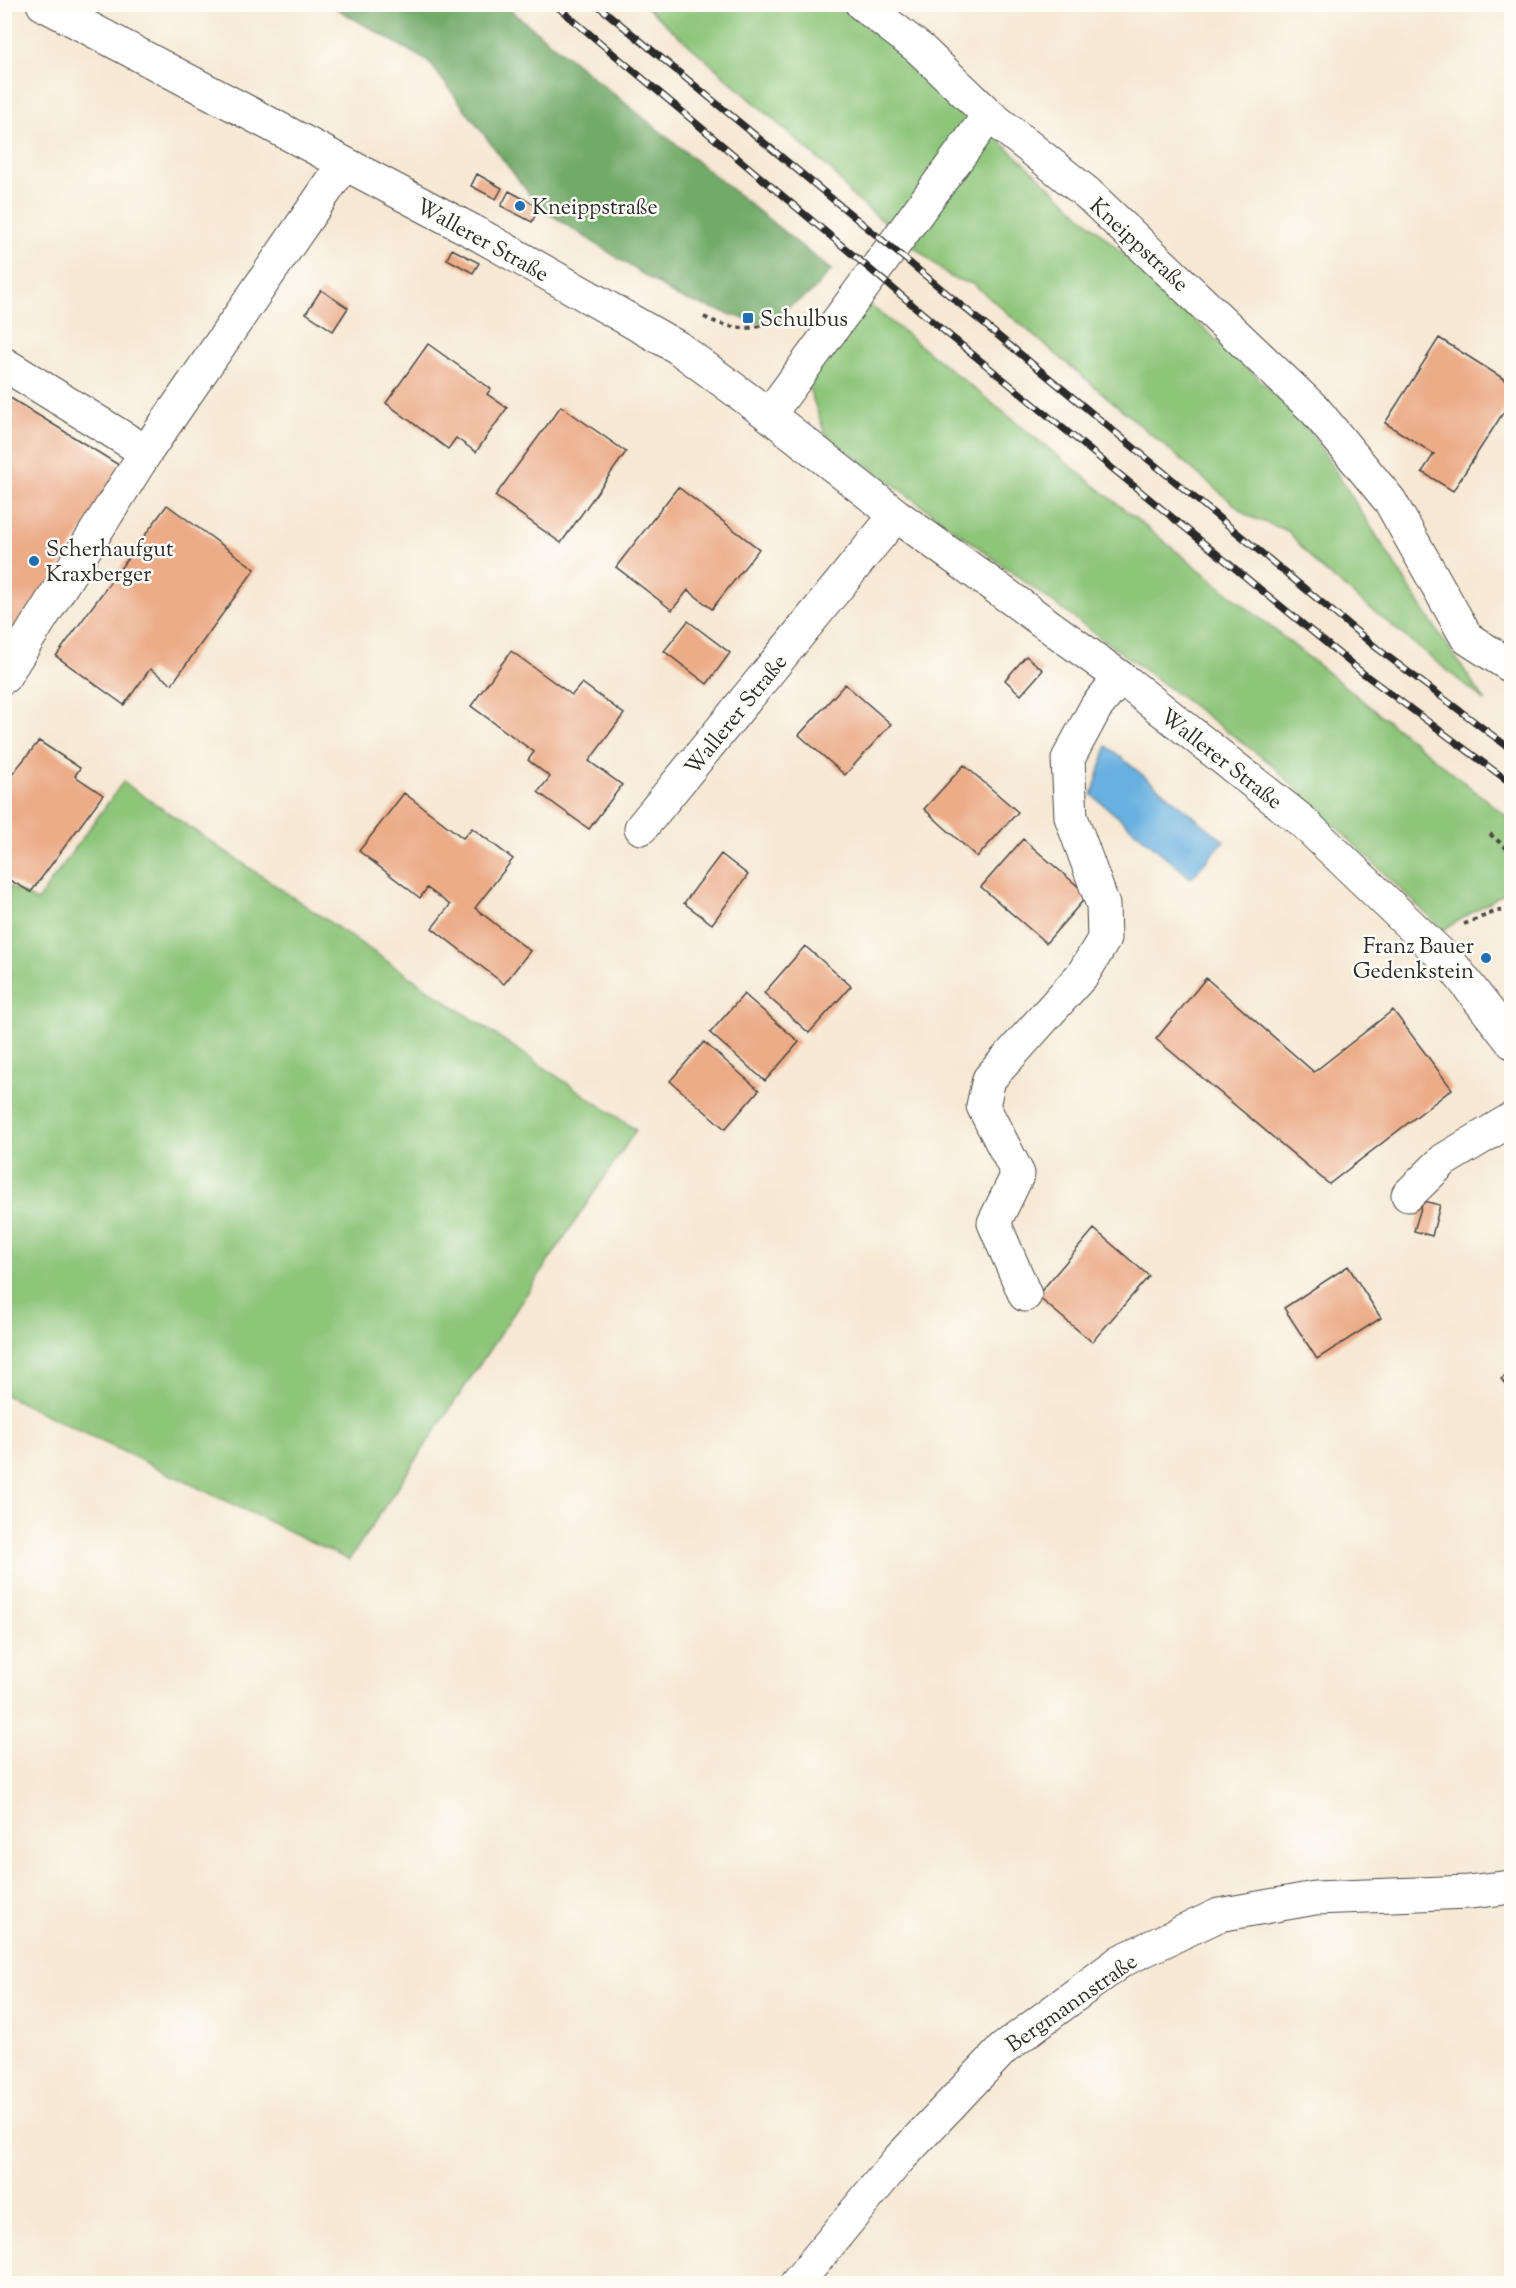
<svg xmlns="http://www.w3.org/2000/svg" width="1516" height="2288" viewBox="0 0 1516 2288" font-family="'Sorts Mill Goudy',serif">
<rect width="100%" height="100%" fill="#fdfcf7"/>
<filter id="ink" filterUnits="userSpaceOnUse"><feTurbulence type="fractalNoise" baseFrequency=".0167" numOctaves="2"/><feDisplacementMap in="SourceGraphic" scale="12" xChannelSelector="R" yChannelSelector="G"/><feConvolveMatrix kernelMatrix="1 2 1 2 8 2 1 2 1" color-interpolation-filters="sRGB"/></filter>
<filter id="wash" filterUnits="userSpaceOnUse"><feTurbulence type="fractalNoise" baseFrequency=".008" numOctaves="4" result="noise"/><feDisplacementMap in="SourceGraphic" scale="24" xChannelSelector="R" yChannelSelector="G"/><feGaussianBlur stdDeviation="1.35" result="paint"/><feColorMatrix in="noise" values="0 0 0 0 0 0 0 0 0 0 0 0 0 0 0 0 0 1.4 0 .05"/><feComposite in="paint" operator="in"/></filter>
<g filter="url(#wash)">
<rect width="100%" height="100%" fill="#f6e8d3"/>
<path fill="#8dc579" stroke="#5c7852" stroke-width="1.5" d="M644 5H837L889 42 1030 168 1303 420 1430 620 1486 702 1318 566 1288 531 1248 516 973 284 952 278 851 195 834 173Z
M865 301 1511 820V889L1443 930 1270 763 825 434 807 382Z
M123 782 636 1130 349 1560 5 1395V884L37 901Z"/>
<path fill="#72aa69" stroke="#4e6a4a" stroke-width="1.5" d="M330 5H504L831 270 811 293 760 324 678 297 539 207 429 62Z"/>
<path fill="#68b0df" stroke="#4a6e85" stroke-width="1.5" d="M1107 746 1224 841 1191 878 1092 795Z"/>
<g id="blocks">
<path fill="#ecac88" d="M477 174 502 188 496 199 471 186Z
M509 191 539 207 532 222 501 206Z
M452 249 479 263 473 273 447 259Z
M321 290 348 308 333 331 306 313Z
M1439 338 1512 384V399L1453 491 1422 472 1434 454 1385 423Z
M428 344 491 389 487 394 507 408 476 452 456 438 448 449 386 403Z
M4 394 122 467 4 655Z
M561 406 626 452 561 543 495 496Z
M678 487 759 549 712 609 688 590 672 610 616 567Z
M167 505 255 569 172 684 150 669 124 705 56 656Z
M688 621 730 653 707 684 664 651Z
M511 651 572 695 582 683 624 714 589 761 622 785 589 829 538 792 550 777 528 760 534 752 471 706Z
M1026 656 1043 670 1021 695 1005 680Z
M845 684 891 724 845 775 799 735Z
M39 741 80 768 75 776 103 795 31 892 4 877V784Z
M964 765 1018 812 977 857 924 809Z
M404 793 463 838 472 828 513 859 475 908 530 951 504 984 432 928 450 905 427 888 420 898 359 851Z
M1023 839 1088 895 1046 943 981 887Z
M721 854 748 875 712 924 684 903Z
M805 946 851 986 809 1033 764 993Z
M1206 978 1314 1072 1393 1010 1452 1089 1329 1184 1156 1039Z
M744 994 799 1042 765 1081 710 1033Z
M704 1042 759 1090 725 1129 670 1081Z
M1423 1201 1440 1205 1432 1236 1414 1231Z
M1094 1229 1149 1276 1092 1342 1037 1296Z
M1348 1266 1381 1318 1317 1359 1284 1308Z
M1512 1372V1393L1501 1379Z"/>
</g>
</g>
<g filter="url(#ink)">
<use href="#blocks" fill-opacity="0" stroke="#494744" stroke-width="1.5"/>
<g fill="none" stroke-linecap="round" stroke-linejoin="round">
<g stroke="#494744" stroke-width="35">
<path id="minor" d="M43 4 476 233 677 347 769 415 896 515 1128 683 1302 821 1452 965 1512 1042
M862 4 920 49 989 115 1087 193 1315 410 1390 501 1467 638 1512 667
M4 364 146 452 344 164
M769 415 989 115
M4 677 146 452
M641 828 896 515
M1408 1195 1444 1160 1512 1119
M1025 1295 994 1223 1018 1174 983 1106 989 1079 1083 974 1104 939 1103 905 1071 817 1068 759 1096 707 1120 678
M796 2284 898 2160 1003 2049 1121 1961 1219 1915 1315 1898 1469 1892 1512 1887"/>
</g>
<path stroke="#494744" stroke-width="4" stroke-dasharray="4.5 4.5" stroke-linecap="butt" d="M704 317C735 332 754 330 786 319L791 321
M1490 834 1512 853
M1464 924 1497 911 1512 910"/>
<use href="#minor" stroke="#fff" stroke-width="33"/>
<g stroke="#2b2b2b" stroke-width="7">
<path id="rail" d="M554 4 927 317 1364 674 1512 784
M596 4 1378 649 1512 750"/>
</g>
<use href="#rail" stroke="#fdfcf7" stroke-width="4.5" stroke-dasharray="14" stroke-linecap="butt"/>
</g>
</g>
<g fill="#1f6fb2" stroke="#fdfcf7" stroke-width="2">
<circle cx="520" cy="206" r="6"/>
<rect x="742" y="312" width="12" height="12" rx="3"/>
<circle cx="34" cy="561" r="6"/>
<circle cx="1486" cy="958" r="6"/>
</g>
<g text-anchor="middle" stroke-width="5" stroke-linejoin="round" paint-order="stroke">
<g font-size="22" fill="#2b2b2b" stroke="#fdfcf7" text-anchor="start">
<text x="532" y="214">Kneippstraße</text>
<text x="760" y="326">Schulbus</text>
<text x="46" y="556">Scherhaufgut<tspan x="46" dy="25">Kraxberger</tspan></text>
<text x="1474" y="953" text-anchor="end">Franz Bauer<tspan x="1474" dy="25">Gedenkstein</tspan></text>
</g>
<g font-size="22" fill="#2b2b2b" stroke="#fdfcf7">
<text transform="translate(483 239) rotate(29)" y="8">Wallerer Straße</text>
<text transform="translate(1140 244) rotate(43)" y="8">Kneippstraße</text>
<text transform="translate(735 714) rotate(-51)" y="8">Wallerer Straße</text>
<text transform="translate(1222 758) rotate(38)" y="8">Wallerer Straße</text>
<text transform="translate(1071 2002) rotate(-35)" y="8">Bergmannstraße</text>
</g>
</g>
<rect width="1516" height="2288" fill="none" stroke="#fdfcf7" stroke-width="24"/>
</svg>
